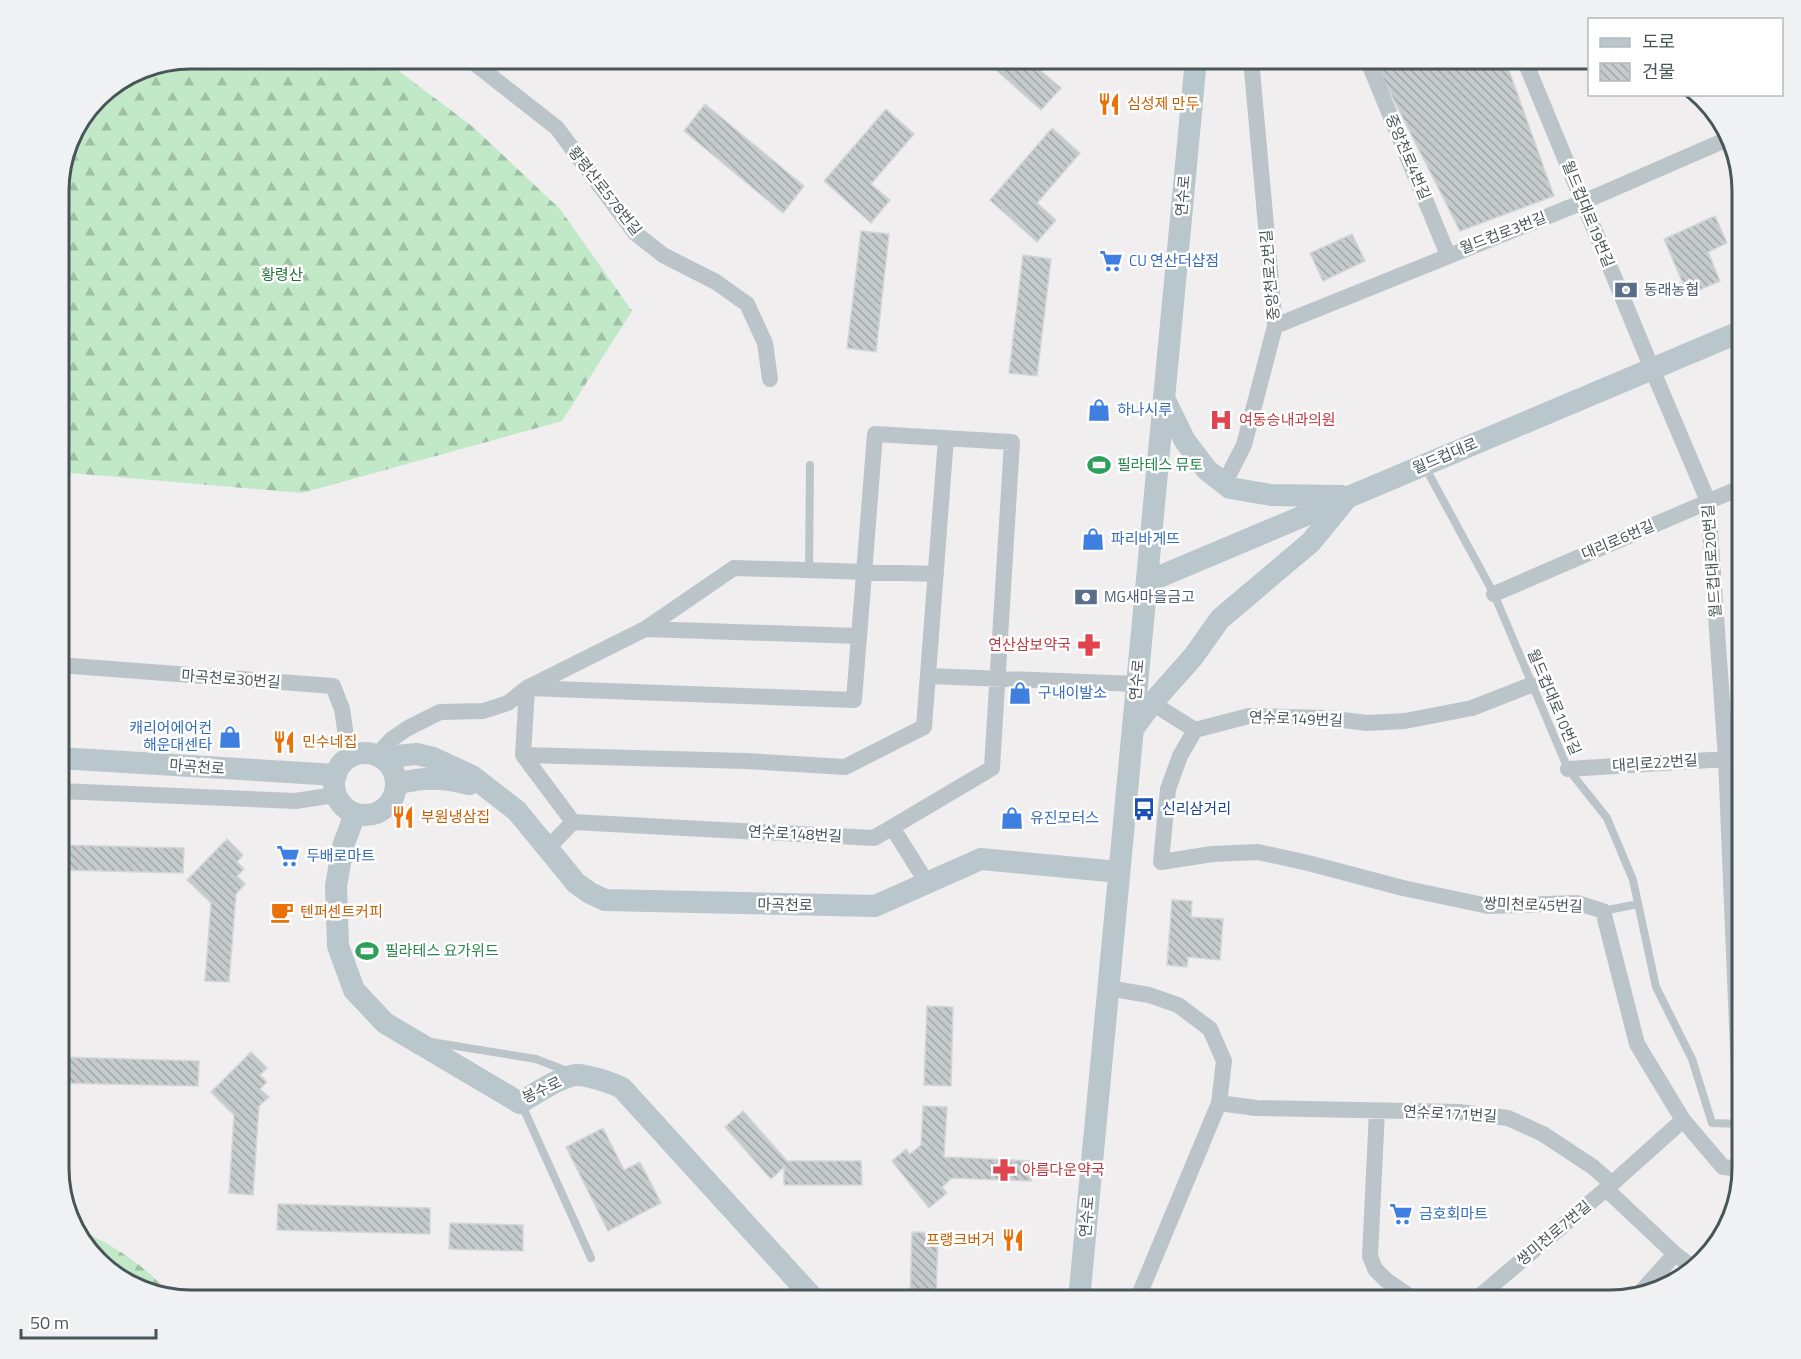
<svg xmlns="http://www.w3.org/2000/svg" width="1801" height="1359" viewBox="0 0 1801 1359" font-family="'Titillium Web','Noto Sans KR',sans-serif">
<defs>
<pattern id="forest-firs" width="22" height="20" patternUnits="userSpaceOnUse" patternTransform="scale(1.5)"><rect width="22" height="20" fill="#c1e9c7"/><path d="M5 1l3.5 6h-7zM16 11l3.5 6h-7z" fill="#9fc0a5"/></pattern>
<pattern id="building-back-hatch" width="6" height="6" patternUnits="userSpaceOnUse" patternTransform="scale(1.5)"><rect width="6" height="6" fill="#c5cbcd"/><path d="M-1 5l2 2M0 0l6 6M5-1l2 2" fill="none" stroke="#a2a8a9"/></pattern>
</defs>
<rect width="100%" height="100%" fill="#f0eeef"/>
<path fill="url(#forest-firs)" d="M191 59H383L473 127 560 209 632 311 562 421 302 493 59 472V182L72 133 103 92 141 68Z
M86 1233C117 1248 146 1266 168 1293L110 1273 78 1234Z"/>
<path fill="url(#building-back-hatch)" stroke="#d3d6d9" stroke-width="1.5" d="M1002 59H1052L1041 71 1061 88 1041 110 994 68Z
M1373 59H1505L1554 196 1460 231Z
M705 104 804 186 783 213 684 131Z
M886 109 914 134 871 184 890 200 871 223 824 181Z
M1052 128 1080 153 1037 203 1056 220 1037 242 990 200Z
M1715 216 1727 243 1708 252 1720 281 1688 295 1664 239Z
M861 231 889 234 876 352 847 348Z
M1352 234 1365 261 1323 281 1310 253Z
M1023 255 1051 259 1037 376 1009 373Z
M227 839 243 855 237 862 244 869 237 876 245 884 236 894 229 982 205 981 211 903 187 880Z
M59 845 184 848 183 873 59 870Z
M1172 900 1192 901 1191 917 1223 919 1220 960 1188 957 1187 967 1167 965Z
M927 1006 953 1007 951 1086 924 1085Z
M251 1052 267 1068 260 1075 267 1082 260 1089 269 1097 259 1106 253 1195 229 1193 234 1115 211 1092Z
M59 1057 199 1061 198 1086 59 1083Z
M923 1106 947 1107 944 1157 1032 1161 1031 1181 952 1178 942 1187 947 1193 929 1208 892 1161 906 1149 910 1154 921 1145Z
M743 1111 787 1161H861L862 1185H784V1167L771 1179 725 1127Z
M603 1128 624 1170 640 1162 661 1203 608 1231 566 1147Z
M278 1204 430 1208V1234L277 1230Z
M450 1223 523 1225V1251L449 1249Z
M912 1232 938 1233 936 1300H910Z"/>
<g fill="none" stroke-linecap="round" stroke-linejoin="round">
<path stroke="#bbc5c9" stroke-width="8" d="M1425 467 1494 594 1568 769 1607 818 1633 880 1656 987 1692 1059 1712 1123 1742 1124
M809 570 810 465
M1603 911 1638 904
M431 1042 536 1059 567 1071
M521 1103 591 1258"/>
<path stroke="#bbc5c9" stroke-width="16" d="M469 59 557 128 635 233 663 255 716 282 747 304 765 343 770 379
M1367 59 1448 255
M1524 59 1652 369 1708 501 1726 759 1741 1124
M1275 326 1583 202 1730 138
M875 434 1012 442 992 768 874 838 573 822 523 755 527 688 854 700Z
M1224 484 1244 445 1275 326 1251 59
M1494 594 1742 487
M645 629 859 636
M59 665 333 686 342 709 349 756
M928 676 1137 684
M1531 685 1472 708 1405 721 1367 723 1326 718 1249 716 1195 730 1180 756 1168 789 1161 862 1212 854 1258 852 1308 863 1403 888 1488 906 1578 903 1603 911 1637 1044 1683 1120 1723 1167 1742 1169
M1152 703 1195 730
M377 755 392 739 408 728 440 712 483 711 508 703 527 688 645 629 734 568 936 574
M523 755 746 761 845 767 924 727 946 438
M1568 769 1742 758
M59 791 295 801 335 795
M892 827 927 883
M548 848 573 822
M1108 988 1149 995 1178 1005 1210 1029 1224 1061 1219 1103 1137 1300
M1219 1103 1256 1108 1459 1112 1508 1118 1543 1134 1593 1167 1611 1183
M1377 1111 1370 1256 1375 1269 1386 1280 1415 1300
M1606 1189 1675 1254 1639 1294
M1675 1254 1692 1267
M1475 1300 1606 1189 1683 1120"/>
<path stroke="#b9c6cb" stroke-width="22" d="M1164 398 1185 441 1207 470 1230 488 1271 495 1341 496
M1147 582 1742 331
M1133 729 1152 703 1193 657 1220 619 1311 542 1346 499
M334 784a31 31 0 1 1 62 0a31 31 0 1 1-62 0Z
M59 758 336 775
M386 760 396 756 417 754 433 758 472 776 517 811 576 883 590 893 605 900 875 906 981 859 1119 872
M396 784C423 777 441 777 469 784
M355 814 343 846 336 886 338 946 354 990 385 1023 520 1103C533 1095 561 1076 576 1075 586 1074 612 1083 622 1088L815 1300
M1079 1300 1196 59"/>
</g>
<defs>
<g id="restaurant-bare" transform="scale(1.8)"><path d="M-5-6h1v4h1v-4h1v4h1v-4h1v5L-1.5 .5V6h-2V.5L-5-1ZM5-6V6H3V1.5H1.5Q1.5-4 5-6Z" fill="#e8710a" stroke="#fff" stroke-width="2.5" paint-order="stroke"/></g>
<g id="supermarket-bare" transform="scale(1.8)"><path d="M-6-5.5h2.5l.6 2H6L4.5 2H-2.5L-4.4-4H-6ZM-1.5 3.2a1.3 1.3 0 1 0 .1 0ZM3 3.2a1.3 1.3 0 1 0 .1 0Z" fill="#3f7fe0" stroke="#fff" stroke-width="2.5" paint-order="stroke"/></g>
<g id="bank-bare" transform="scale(1.8)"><path d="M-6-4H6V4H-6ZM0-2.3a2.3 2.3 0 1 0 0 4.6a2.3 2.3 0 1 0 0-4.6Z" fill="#5c6f8a" stroke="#fff" stroke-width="2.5" paint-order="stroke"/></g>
<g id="shop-bare" transform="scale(1.8)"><path d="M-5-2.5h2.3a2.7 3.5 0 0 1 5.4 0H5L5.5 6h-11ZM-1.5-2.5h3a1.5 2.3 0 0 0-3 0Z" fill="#3f7fe0" stroke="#fff" stroke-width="2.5" paint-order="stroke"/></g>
<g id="hospital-bare" transform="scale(1.8)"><path d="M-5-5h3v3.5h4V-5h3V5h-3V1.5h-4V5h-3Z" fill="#e0444e" stroke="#fff" stroke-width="2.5" paint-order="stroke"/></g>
<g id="stadium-bare" transform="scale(1.8)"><path d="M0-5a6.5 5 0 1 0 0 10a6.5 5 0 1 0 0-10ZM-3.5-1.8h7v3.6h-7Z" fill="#2e9e5b" stroke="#fff" stroke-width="2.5" paint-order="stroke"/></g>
<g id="pharmacy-bare" transform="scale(1.8)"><path d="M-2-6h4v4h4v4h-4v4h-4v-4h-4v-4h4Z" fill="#e0444e" stroke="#fff" stroke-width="2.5" paint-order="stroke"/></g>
<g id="bus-bare" transform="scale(1.8)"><path d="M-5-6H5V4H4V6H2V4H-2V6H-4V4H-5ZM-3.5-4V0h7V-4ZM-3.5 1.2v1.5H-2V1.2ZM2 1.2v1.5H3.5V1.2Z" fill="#1a4fb4" stroke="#fff" stroke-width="2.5" paint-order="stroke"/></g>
<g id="cafe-bare" transform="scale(1.8)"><path d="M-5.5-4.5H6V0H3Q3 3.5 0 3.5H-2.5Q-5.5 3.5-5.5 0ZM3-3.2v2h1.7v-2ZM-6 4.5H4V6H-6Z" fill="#e8710a" stroke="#fff" stroke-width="2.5" paint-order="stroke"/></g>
</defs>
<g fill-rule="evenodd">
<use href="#restaurant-bare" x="1109" y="104"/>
<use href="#supermarket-bare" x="1111" y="261"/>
<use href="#bank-bare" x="1626" y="290"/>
<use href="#shop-bare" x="1099" y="410"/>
<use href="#hospital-bare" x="1221" y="420"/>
<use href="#stadium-bare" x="1099" y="465"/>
<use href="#shop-bare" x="1093" y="539"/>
<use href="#bank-bare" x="1086" y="597"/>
<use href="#pharmacy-bare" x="1089" y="645"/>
<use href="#shop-bare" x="1020" y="693"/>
<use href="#shop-bare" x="230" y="737"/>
<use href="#restaurant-bare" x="284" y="742"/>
<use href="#bus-bare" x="1144" y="809"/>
<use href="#restaurant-bare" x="403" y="817"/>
<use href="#shop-bare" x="1012" y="818"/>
<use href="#supermarket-bare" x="288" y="856"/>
<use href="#cafe-bare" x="282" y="912"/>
<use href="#stadium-bare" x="367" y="951"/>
<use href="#pharmacy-bare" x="1004" y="1170"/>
<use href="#supermarket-bare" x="1401" y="1214"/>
<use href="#restaurant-bare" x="1013" y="1240"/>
</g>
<g text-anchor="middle" stroke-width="5" stroke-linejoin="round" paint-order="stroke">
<g font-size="15" fill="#c56008" stroke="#fff" text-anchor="start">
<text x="1127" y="109">심성제 만두</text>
<text x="302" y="747">민수네집</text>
<text x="421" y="822">부원냉삼집</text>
<text x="300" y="917">텐퍼센트커피</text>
<text x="995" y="1245" text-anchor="end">프랭크버거</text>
</g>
<g font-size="15" fill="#485559" stroke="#fff">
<text transform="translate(1408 157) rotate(67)" y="5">중앙천로4번길</text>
<text transform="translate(605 191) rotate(52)" y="5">황령산로578번길</text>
<text transform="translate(1183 196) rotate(-85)" y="5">연수로</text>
<text transform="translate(1588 214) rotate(68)" y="5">월드컵대로19번길</text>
<text transform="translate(1503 233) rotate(-21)" y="5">월드컵로3번길</text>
<text transform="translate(1270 275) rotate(-95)" y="5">중앙천로2번길</text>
<text transform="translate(1445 456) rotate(-23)" y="5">월드컵대로</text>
<text transform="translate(1618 540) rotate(-23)" y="5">대리로6번길</text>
<text transform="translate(1712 561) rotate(-94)" y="5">월드컵대로20번길</text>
<text transform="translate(231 679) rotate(4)" y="5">마곡천로30번길</text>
<text transform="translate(1137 680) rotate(-85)" y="5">연수로</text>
<text transform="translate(1554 702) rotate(67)" y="5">월드컵대로10번길</text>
<text transform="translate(1296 719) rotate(2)" y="5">연수로149번길</text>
<text transform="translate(1655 763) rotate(-4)" y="5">대리로22번길</text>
<text transform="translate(197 767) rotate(4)" y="5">마곡천로</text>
<text transform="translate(795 834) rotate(3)" y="5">연수로148번길</text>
<text transform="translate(785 905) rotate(1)" y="5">마곡천로</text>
<text transform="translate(1533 905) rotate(2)" y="5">쌍미천로45번길</text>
<text transform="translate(542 1090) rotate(-25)" y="5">봉수로</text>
<text transform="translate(1450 1114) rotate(3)" y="5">연수로171번길</text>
<text transform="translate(1087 1217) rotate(-85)" y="5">연수로</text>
<text transform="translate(1554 1233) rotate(-40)" y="5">쌍미천로7번길</text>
</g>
<g font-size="15" fill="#366cbe" stroke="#fff" text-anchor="start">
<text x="1129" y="266">CU 연산더샵점</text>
<text x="1117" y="415">하나시루</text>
<text x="1111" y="544">파리바게뜨</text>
<text x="1038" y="698">구내이발소</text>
<text x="212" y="733" text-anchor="end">캐리어에어컨<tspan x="212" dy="17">해운대센타</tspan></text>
<text x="1030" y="823">유진모터스</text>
<text x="306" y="861">두배로마트</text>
<text x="1419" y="1219">금호회마트</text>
</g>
<g font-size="15" fill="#217237" stroke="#fff">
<text x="282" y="280">황령산</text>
</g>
<g font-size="15" fill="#4e5e75" stroke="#fff" text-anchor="start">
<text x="1644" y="295">동래농협</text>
<text x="1104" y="602">MG새마을금고</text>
</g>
<g font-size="15" fill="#be3a42" stroke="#fff" text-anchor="start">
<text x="1239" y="425">여동승내과의원</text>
<text x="1071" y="650" text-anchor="end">연산삼보약국</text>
<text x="1022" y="1175">아름다운약국</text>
</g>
<g font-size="15" fill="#27864d" stroke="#fff" text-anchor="start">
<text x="1117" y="470">필라테스 뮤토</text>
<text x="385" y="956">필라테스 요가위드</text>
</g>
<g font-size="15" fill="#164399" stroke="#fff" text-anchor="start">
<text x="1162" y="814">신리삼거리</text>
</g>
</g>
<path d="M0 0H1801V1359H0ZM191 69H1610A122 122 0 0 1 1732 191V1168A122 122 0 0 1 1610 1290H191A122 122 0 0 1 69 1168V191A122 122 0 0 1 191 69Z" fill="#f0f1f2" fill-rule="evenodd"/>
<path fill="none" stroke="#485559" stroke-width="3" d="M191 69H1610A122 122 0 0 1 1732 191V1168A122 122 0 0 1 1610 1290H191A122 122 0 0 1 69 1168V191A122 122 0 0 1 191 69Z"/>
<rect x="1588" y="18" width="195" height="78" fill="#ffffff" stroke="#b6bbbd" stroke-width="1.5"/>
<rect x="1600" y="38" width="30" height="9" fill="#b9c6cb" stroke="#b6bbbd" stroke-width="1.5"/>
<text x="1642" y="48" font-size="18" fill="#485559">도로</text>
<rect x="1600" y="63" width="30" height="18" fill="url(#building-back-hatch)" stroke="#b6bbbd" stroke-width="1.5"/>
<text x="1642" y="78" font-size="18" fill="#485559">건물</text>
<path d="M21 1329v9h135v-9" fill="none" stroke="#485559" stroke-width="3"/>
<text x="30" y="1329" font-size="18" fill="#485559" stroke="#ffffff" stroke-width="4.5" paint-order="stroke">50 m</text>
</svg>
